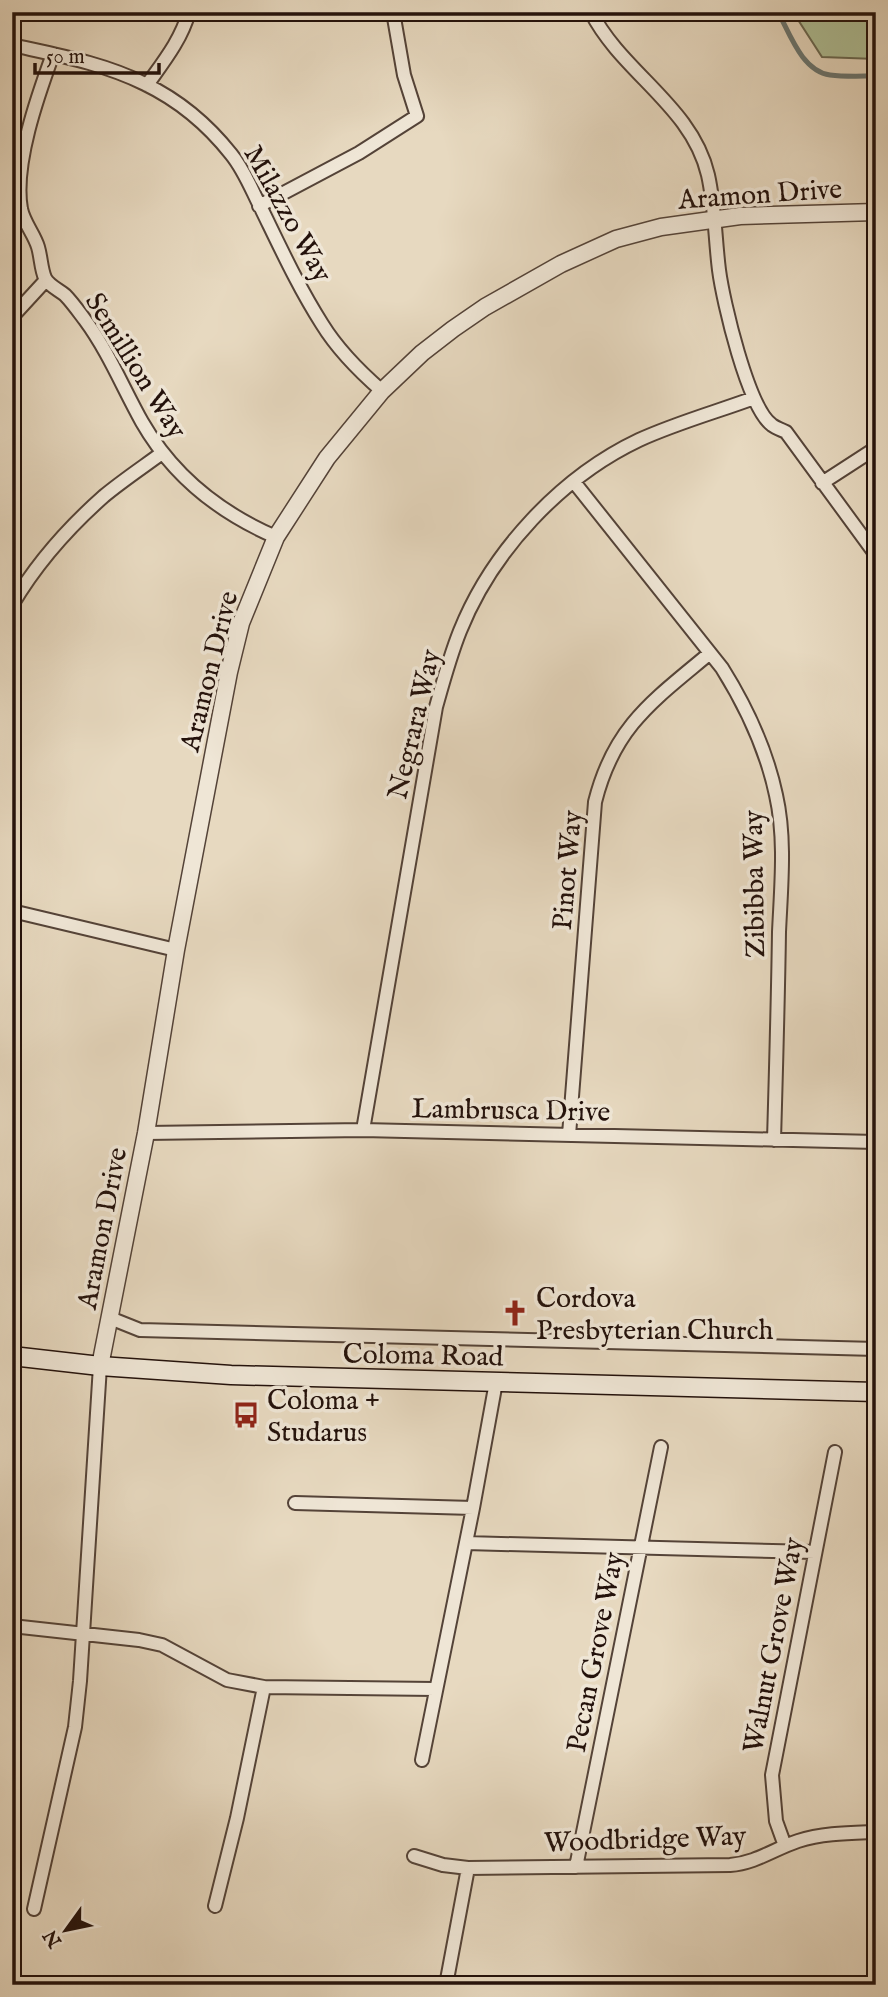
<svg xmlns="http://www.w3.org/2000/svg" width="888" height="1997" viewBox="0 0 888 1997" font-family="'IM FELL English',serif">
<rect width="100%" height="100%" fill="#e7d9c0"/>
<filter id="stains"><feTurbulence type="fractalNoise" baseFrequency=".00286" numOctaves="4"/><feColorMatrix values="0 0 0 0 .2 0 0 0 0 .09 0 0 0 0 .02 0 0 0 .5 -.17"/></filter>
<radialGradient id="worn" r=".72"><stop offset=".6" stop-color="#630" stop-opacity="0"/><stop offset="1" stop-color="#630" stop-opacity=".3"/></radialGradient>
<path fill="#afc097" stroke="#696851" stroke-width="2" d="M793 12H876V59L822 57Z"/>
<g fill="none" stroke-linecap="round" stroke-linejoin="round">
<path stroke="#697672" stroke-width="5" d="M778 12C790 34 802 71 830 75 845 77 861 76 876 76"/>
<g stroke="#544338" stroke-width="16">
<path id="minor" d="M591 12C622 73 692 106 708 175 715 206 715 238 719 270 723 301 748 408 772 425 776 428 782 430 786 432L876 555
M12 45C57 55 103 63 145 84 178 100 208 125 231 154 245 171 252 191 262 210 281 249 299 288 322 324 338 350 359 371 382 391
M53 54C38 95 13 165 21 209 24 223 34 234 38 247 41 257 41 269 45 278 48 285 59 290 65 295 72 302 79 312 85 320 108 351 123 388 142 422 173 476 220 513 276 537
M147 85C164 61 181 40 189 12
M259 206 359 153 417 116 404 75 393 12
M12 317 46 280
M574 482 722 668C747 708 766 748 776 795 786 839 781 887 779 932 778 1001 776 1071 774 1140
M822 483 876 448
M12 605C36 564 69 527 104 496 122 481 143 467 162 453
M12 911 176 950
M363 1130 436 707C443 682 450 656 460 631 492 551 561 477 639 440 676 423 716 412 754 398
M146 1133 363 1130 876 1142
M569 1135 595 802C614 726 654 700 710 653
M110 1318 140 1330 876 1349
M295 1503 473 1508
M466 1543 815 1552
M12 1626 139 1640 162 1645 227 1680 264 1687 435 1689
M422 1760 473 1508 496 1382
M785 1846 776 1821 772 1775 835 1452
M414 1856 443 1865 468 1868 730 1865C756 1863 774 1849 798 1841 823 1833 850 1833 876 1832
M576 1867 661 1447
M215 1906 237 1818 264 1687
M34 1909 75 1727 80 1681 100 1366
M446 1985 468 1868"/>
</g>
<g stroke="#544338" stroke-width="19">
<path id="tertiary" d="M100 1366 146 1133 176 950 229 672 241 623 276 537 327 458 382 391 422 353 453 329 485 307 561 264 616 239 661 227 740 216 876 212"/>
</g>
<g stroke="#23110b" stroke-width="21">
<path id="secondary" d="M12 1356 100 1366 231 1375 876 1392"/>
</g>
<use href="#minor" stroke="#efe6d6" stroke-width="12"/>
<use href="#tertiary" stroke="#efe6d6" stroke-width="16"/>
<use href="#secondary" stroke="#efe6d6" stroke-width="18"/>
</g>
<defs>
<g id="church-bare" transform="scale(2.1)"><path d="M-1.2-6h2.4v3.5h3.3v2.4h-3.3V6h-2.4V-.1h-3.3v-2.4h3.3Z" fill="#8f2418" stroke="#efe6d6" stroke-width="2.5" paint-order="stroke"/></g>
<g id="bus-bare" transform="scale(2.1)"><path d="M-5-6H5V4H4V6H2V4H-2V6H-4V4H-5ZM-3.5-4V0h7V-4ZM-3.5 1.2v1.5H-2V1.2ZM2 1.2v1.5H3.5V1.2Z" fill="#8f2418" stroke="#efe6d6" stroke-width="2.5" paint-order="stroke"/></g>
</defs>
<g fill-rule="evenodd">
<use href="#church-bare" x="515" y="1313"/>
<use href="#bus-bare" x="246" y="1415"/>
</g>
<g text-anchor="middle" stroke-width="7" stroke-linejoin="round" paint-order="stroke">
<g font-size="28" fill="#23110b" stroke="#efe6d6">
<text transform="translate(760 193) rotate(-4)" y="10">Aramon Drive</text>
<text transform="translate(289 213) rotate(61)" y="10">Milazzo Way</text>
<text transform="translate(137 365) rotate(58)" y="10">Semillion Way</text>
<text transform="translate(208 671) rotate(-76)" y="10">Aramon Drive</text>
<text transform="translate(413 724) rotate(-77)" y="10">Negrara Way</text>
<text transform="translate(566 870) rotate(-85)" y="10">Pinot Way</text>
<text transform="translate(753 884) rotate(-91)" y="10">Zibibba Way</text>
<text transform="translate(511 1109) rotate(1)" y="10">Lambrusca Drive</text>
<text transform="translate(101 1228) rotate(-79)" y="10">Aramon Drive</text>
<text transform="translate(423 1354) rotate(1)" y="10">Coloma Road</text>
<text transform="translate(772 1645) rotate(-79)" y="10">Walnut Grove Way</text>
<text transform="translate(594 1652) rotate(-79)" y="10">Pecan Grove Way</text>
<text transform="translate(645 1838) rotate(-2)" y="10">Woodbridge Way</text>
</g>
<g font-size="28" fill="#23110b" stroke="#efe6d6" text-anchor="start">
<text x="536" y="1307">Cordova<tspan x="536" dy="32">Presbyterian Church</tspan></text>
<text x="267" y="1409">Coloma +<tspan x="267" dy="32">Studarus</tspan></text>
</g>
</g>
<rect width="888" height="1997" fill="none" stroke="#e7d9c0" stroke-width="42"/>
<rect x="14" y="14" width="860" height="1969" fill="none" stroke="#23110b" stroke-width="3.5"/>
<rect x="21" y="21" width="846" height="1955" fill="none" stroke="#23110b" stroke-width="2"/>
<g transform="translate(66 1930) rotate(237)" stroke="#efe6d6" stroke-width="5" paint-order="stroke">
<path d="M0-5L12 26L0 18L-12 26Z" fill="#23110b"/>
<text y="-10" font-size="19" font-weight="bold" text-anchor="middle" fill="#23110b">N</text>
</g>
<path d="M35 63v10h124v-10" fill="none" stroke="#23110b" stroke-width="3.5"/>
<text x="46" y="63" font-size="21" fill="#23110b" stroke="#efe6d6" stroke-width="5" paint-order="stroke">50 m</text>
<rect width="100%" height="100%" filter="url(#stains)"/>
<rect width="100%" height="100%" fill="url(#worn)"/>
</svg>
